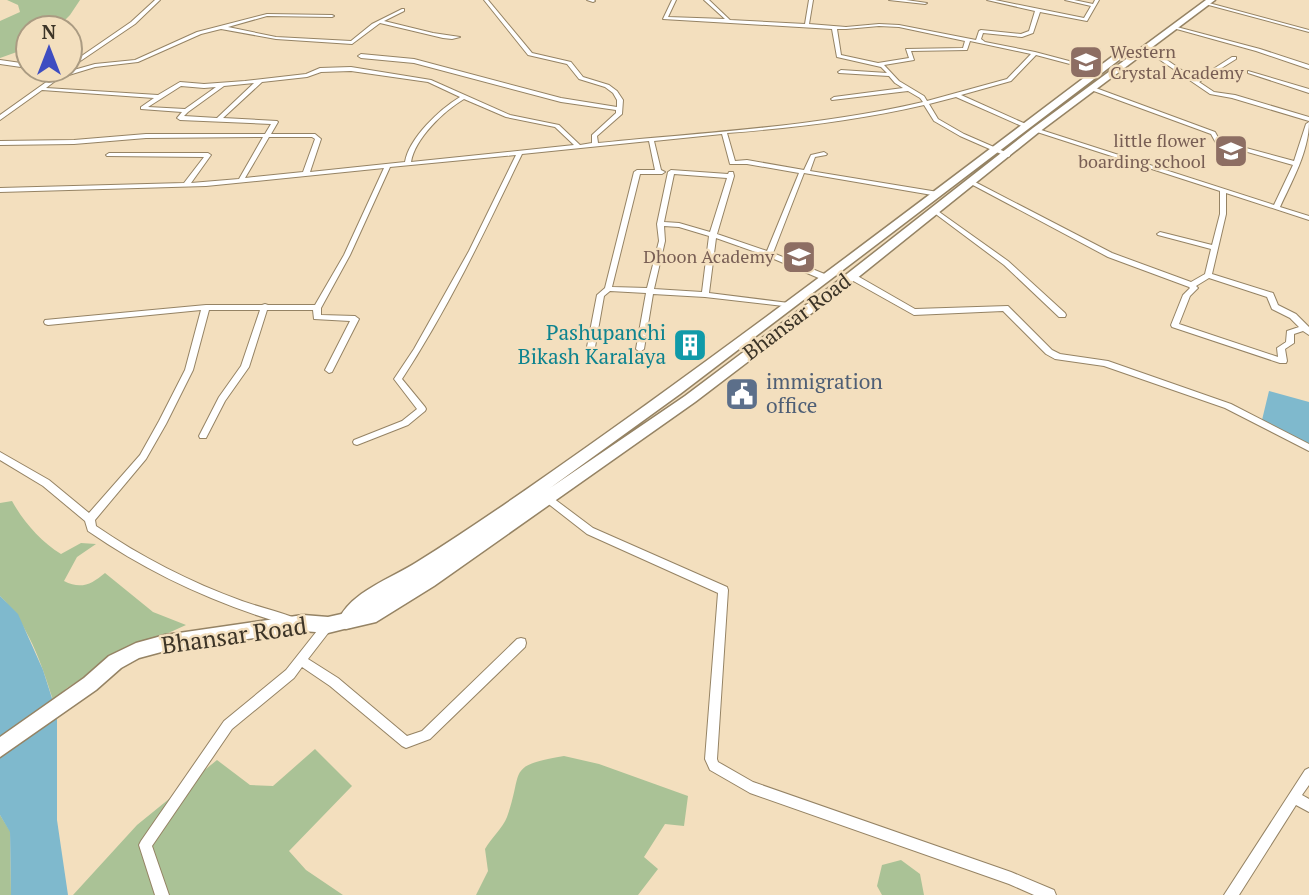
<svg xmlns="http://www.w3.org/2000/svg" width="1309" height="895" viewBox="0 0 1309 895" font-family="'PT Serif',serif">
<rect width="100%" height="100%" fill="#f3dfbe"/>
<path fill="#aac296" d="M7 0H80L70 15 57 28H28V48L0 58V21L20 12 18 5Z
M12 501C23 521 41 542 61 554L81 543 96 544 77 557 64 581C81 590 92 584 105 573L153 612 186 625 113 658 67 688 53 700C41 662 28 624 0 596V503Z
M315 749 352 786 289 851 306 870 343 895H73L137 825 217 760 250 785 273 786Z
M564 756 599 764 688 796 684 826 665 824 644 857 658 869 638 895H476L488 871 485 849C491 838 503 828 507 817 524 770 505 766 564 756Z
M0 815 10 831 11 895H0Z
M901 860 920 874 924 895H882L877 886 882 865Z"/>
<path fill="#7fb9cd" d="M1269 391 1309 402V444L1262 420Z
M0 596 18 614 43 670 57 714V820L68 895H11L10 832 0 815Z"/>
<g fill="none" stroke-linecap="round" stroke-linejoin="round">
<g stroke="#958364" stroke-width="2">
<path id="minor" d="M155 0H160L135 24 70 68V64L131 22Z
M484 0H488L532 53 571 62 583 77 609 85 617 91 623 100 622 114 597 136 598 143C706 132 816 127 923 102L920 98 908 91 832 100 831 99 834 97 903 88 895 83 889 76 839 73 838 72 841 70 887 73 881 67 837 57 832 29 663 19 672 0H676L668 17 725 19 704 0H709L730 20 805 24 809 0H813L809 24 846 27 879 24 899 25 976 40 979 31 981 30 1021 34 1029 31 1035 11 987 0H995L1084 18 1091 6 1065 0H1074L1093 4 1095 0H1099L1087 21 1040 12 1033 33 1022 37 983 33 981 39 985 42 1035 52 1103 70 1100 72 1036 55 1011 81 961 95 1028 125 1029 126 1026 128 956 97 929 104 938 119 964 134 1010 154V156L1008 157 960 136 934 121 924 105C859 120 794 128 727 133L735 161 747 160 804 170 811 155 824 152 827 154 826 155 815 157 810 171 938 192 941 194 938 196 804 173 773 253 827 275V279H821L767 256 716 238 709 293 789 303 793 305 792 307 705 297 653 294 644 349 640 352 636 349 646 293 610 291 604 296 595 347 591 350 587 347 597 295 605 288 634 172 637 170H655L649 141 522 154C485 231 449 307 402 379L425 407 426 409 425 411 408 425 357 445 354 444 353 442 354 440 402 421 417 409 394 379 414 349 469 251 516 155 390 167 350 255 321 308V315L355 316 359 319 332 372 329 373 325 370 350 321 314 319 313 310H267L249 367 225 401 206 438H200L199 436 219 397 241 366 260 310H209L193 370 166 424 146 459 95 520 96 526C141 557 190 582 242 601 259 607 277 611 295 618L296 621 295 624 291 626C218 605 150 574 88 531L85 521 43 486 0 460V452L49 480 89 513 140 455 159 421 185 370 201 310 48 325 45 324 44 322 45 320 206 305H262L265 304 268 305H315L344 255 384 168 206 186 0 192V188L184 183 204 157 107 156 106 155 109 153H208L211 155 191 183 239 179 263 137 146 138 74 144 0 145V141L74 140 146 134H265L271 124 180 120 177 118 182 112 141 109V107L154 98 42 90 0 120V115L59 73 45 70H59L65 72 63 73 95 64 135 60 197 32 267 14 332 15 334 16 332 17 267 16 228 27 276 37 351 41 372 24 402 9H404V11L384 21 433 33 460 37 452 39 443 38 380 23 352 44 276 39 221 29 201 34 138 62 95 67 59 78 46 88 158 95 180 82 204 84 245 81 306 74 320 68 351 67 431 80 510 115 559 125 580 145 592 143V135L616 113V110L561 102 414 63 361 58 358 56 361 54 414 59 561 98 617 107V100L613 93 605 87 579 79 567 64 528 55ZM879 26 899 27 965 41 963 48 906 49 909 58 878 63 841 55 837 29H846ZM970 41 1031 54 1007 79 927 101 924 96 899 81 884 65 914 60 911 51 967 50ZM351 71 428 82 460 97C440 109 409 138 405 162L310 172 321 139 315 134H271L278 122 277 121 223 118 262 82 307 77 321 72ZM254 83 217 118 184 116 188 112 224 86ZM181 86 204 88 216 87 185 109 148 107ZM464 99 506 117 555 127 574 145 411 162C415 138 444 111 464 99ZM722 134 730 164H747L799 173 767 251 717 234 734 176 733 172H729L728 174 671 170 668 172 657 224 659 241 647 288 612 287 640 174H662L665 172 661 170 654 141ZM269 137H312L315 139 303 172 245 178ZM674 174 727 178 710 232 679 223 664 222ZM664 226 679 227 709 236 702 292 654 289 665 241Z
M587 0H594L595 1 593 2Z
M889 0H906L927 3 925 4Z
M1205 2 1309 30V32L1205 4Z
M1173 26 1260 49 1309 65V69L1256 51 1173 28Z
M1144 47H1148L1196 80 1232 57H1236V59L1199 82 1214 92 1235 95 1309 117V121L1232 98 1210 94 1144 49Z
M0 60 28 64V68L0 64Z
M1248 71 1309 89V93L1248 73Z
M1093 87 1215 132 1220 141 1294 161 1306 124 1309 122C1309 151 1292 181 1280 207L1309 216V220L1226 193V214L1212 274 1273 293 1278 305 1296 314 1309 327V335L1303 331 1294 334V343L1285 349 1287 361 1286 363H1280L1172 327 1171 325 1183 295 1190 288 1189 287 1108 257 971 184V182H975L1112 253 1191 282 1205 274 1211 249 1158 235 1157 234 1160 232 1212 245 1220 214V191L1034 131V129H1038L1274 205 1293 165 1216 143 1211 134 1091 90 1090 89ZM1209 278 1267 297 1272 309 1290 318 1299 327 1287 331 1286 342 1277 348 1278 357 1179 324 1190 296 1198 288 1196 286Z
M935 209 1008 261 1065 313 1066 315 1065 317H1059L1004 265 933 212 932 211Z
M848 274H854L915 309 1008 306 1052 350 1060 354 1108 361 1231 404 1309 444V451L1225 408 1104 366 1055 359 1046 354 1003 311 914 315 848 278Z
M549 495 593 528 727 587 728 590 717 759 718 762 753 782 1011 872 1054 890 1056 895H1034L1009 884 750 793 710 770 705 759 718 593 587 534 546 502 544 499 546 496Z
M328 620 332 622 333 625 332 628 308 659 338 678 407 736 422 731 517 639 521 638 525 639 526 643 525 647 430 739 406 748 402 746 330 686 302 667 294 678 232 729 152 846 169 895H155L139 845 141 841 224 721 286 670 324 622Z
M1309 768V785L1302 795 1309 799V812L1296 805 1239 895H1224L1305 770Z"/>
</g>
<g stroke="#958364" stroke-width="3">
<path id="primary" d="M346 613 352 615 354 621 352 627 328 633 303 631 165 651 139 658 121 668 96 690 0 757V737L84 678 109 656 136 643 165 635 303 615 328 617Z"/>
</g>
<g stroke="#958364" stroke-width="3">
<path id="trunk" d="M1206 0H1215L1039 132 846 287 695 402 434 586 376 622 346 629 340 627 338 621C350 592 392 578 417 562 454 539 491 514 527 489 726 351 919 202 1113 56H1119V60L680 394 550 488 685 396 838 281 1033 128Z"/>
</g>
<use href="#minor" fill="#fff" fill-rule="evenodd"/>
<use href="#primary" fill="#fff" fill-rule="evenodd"/>
<use href="#trunk" fill="#fff" fill-rule="evenodd"/>
</g>
<path fill="#a7a0be" d="M1228 141 1240 151 1235 157 1226 156 1223 148Z
M705 338 704 344 700 352 675 346 676 339Z"/>
<path fill="#88829b" d="M705 338 704 344 700 352 701 346Z"/>
<path fill="#c2badd" stroke="#88829b" stroke-width="2" d="M1228 141 1237 144 1240 151 1230 149Z
M680 331 705 338 701 346 676 339Z"/>
<defs>
<g id="school-square" transform="scale(1.75)"><rect x="-9" y="-9" width="18" height="18" rx="4" fill="#8d6e63" stroke="#f3dfbe"/><path d="M0-5L7-2L0 1L-7-2ZM-4 1L0 2.5L4 1V4Q0 6-4 4Z" fill="#fff"/></g>
<g id="building-square" transform="scale(1.75)"><rect x="-9" y="-9" width="18" height="18" rx="4" fill="#0f9aa8" stroke="#f3dfbe"/><path d="M-4-6H4V6H1V3H-1V6H-4ZM-2.5-4.3h1.7v1.8h-1.7ZM.8-4.3h1.7v1.8H.8ZM-2.5-1h1.7V.8h-1.7ZM.8-1h1.7V.8H.8Z" fill="#fff"/></g>
<g id="civic-square" transform="scale(1.75)"><rect x="-9" y="-9" width="18" height="18" rx="4" fill="#5c6f8a" stroke="#f3dfbe"/><path d="M-.6-6.5H3V-4.5H.6V-3L4-1V1h2V6H-6V1h2V-1L-.6-3ZM-1.2 2.5V6h2.4V2.5Z" fill="#fff"/></g>
</defs>
<g fill-rule="evenodd">
<use href="#school-square" x="1086" y="62"/>
<use href="#school-square" x="1231" y="151"/>
<use href="#school-square" x="799" y="257"/>
<use href="#building-square" x="690" y="345"/>
<use href="#civic-square" x="742" y="394"/>
</g>
<g text-anchor="middle" stroke-width="5" stroke-linejoin="round" paint-order="stroke">
<g font-size="18" fill="#785e54" stroke="#f3dfbe" text-anchor="end">
<text x="1110" y="58" text-anchor="start">Western<tspan x="1110" dy="21">Crystal Academy</tspan></text>
<text x="1206" y="147">little flower<tspan x="1206" dy="21">boarding school</tspan></text>
<text x="774" y="263">Dhoon Academy</text>
</g>
<g font-size="21" fill="#3c3427" stroke="#f3dfbe">
<text transform="translate(797 317) rotate(-37)" y="7">Bhansar Road</text>
</g>
<g font-size="21" fill="#0d838f" stroke="#f3dfbe" text-anchor="end">
<text x="666" y="340">Pashupanchi<tspan x="666" dy="24">Bikash Karalaya</tspan></text>
</g>
<g font-size="21" fill="#4e5e75" stroke="#f3dfbe" text-anchor="start">
<text x="766" y="389">immigration<tspan x="766" dy="24">office</tspan></text>
</g>
<g font-size="24" fill="#3c3427" stroke="#f3dfbe">
<text transform="translate(234 636) rotate(-8)" y="8">Bhansar Road</text>
</g>
</g>
<g transform="translate(49 49)"><circle r="33" fill="#f3dfbe" stroke="#aa9b82" stroke-width="2"/>
<path d="M0-5L12 26L0 18L-12 26Z" fill="#3e4dc1"/>
<text y="-10" font-size="19" font-weight="bold" text-anchor="middle" fill="#3c3427">N</text>
</g>
</svg>
